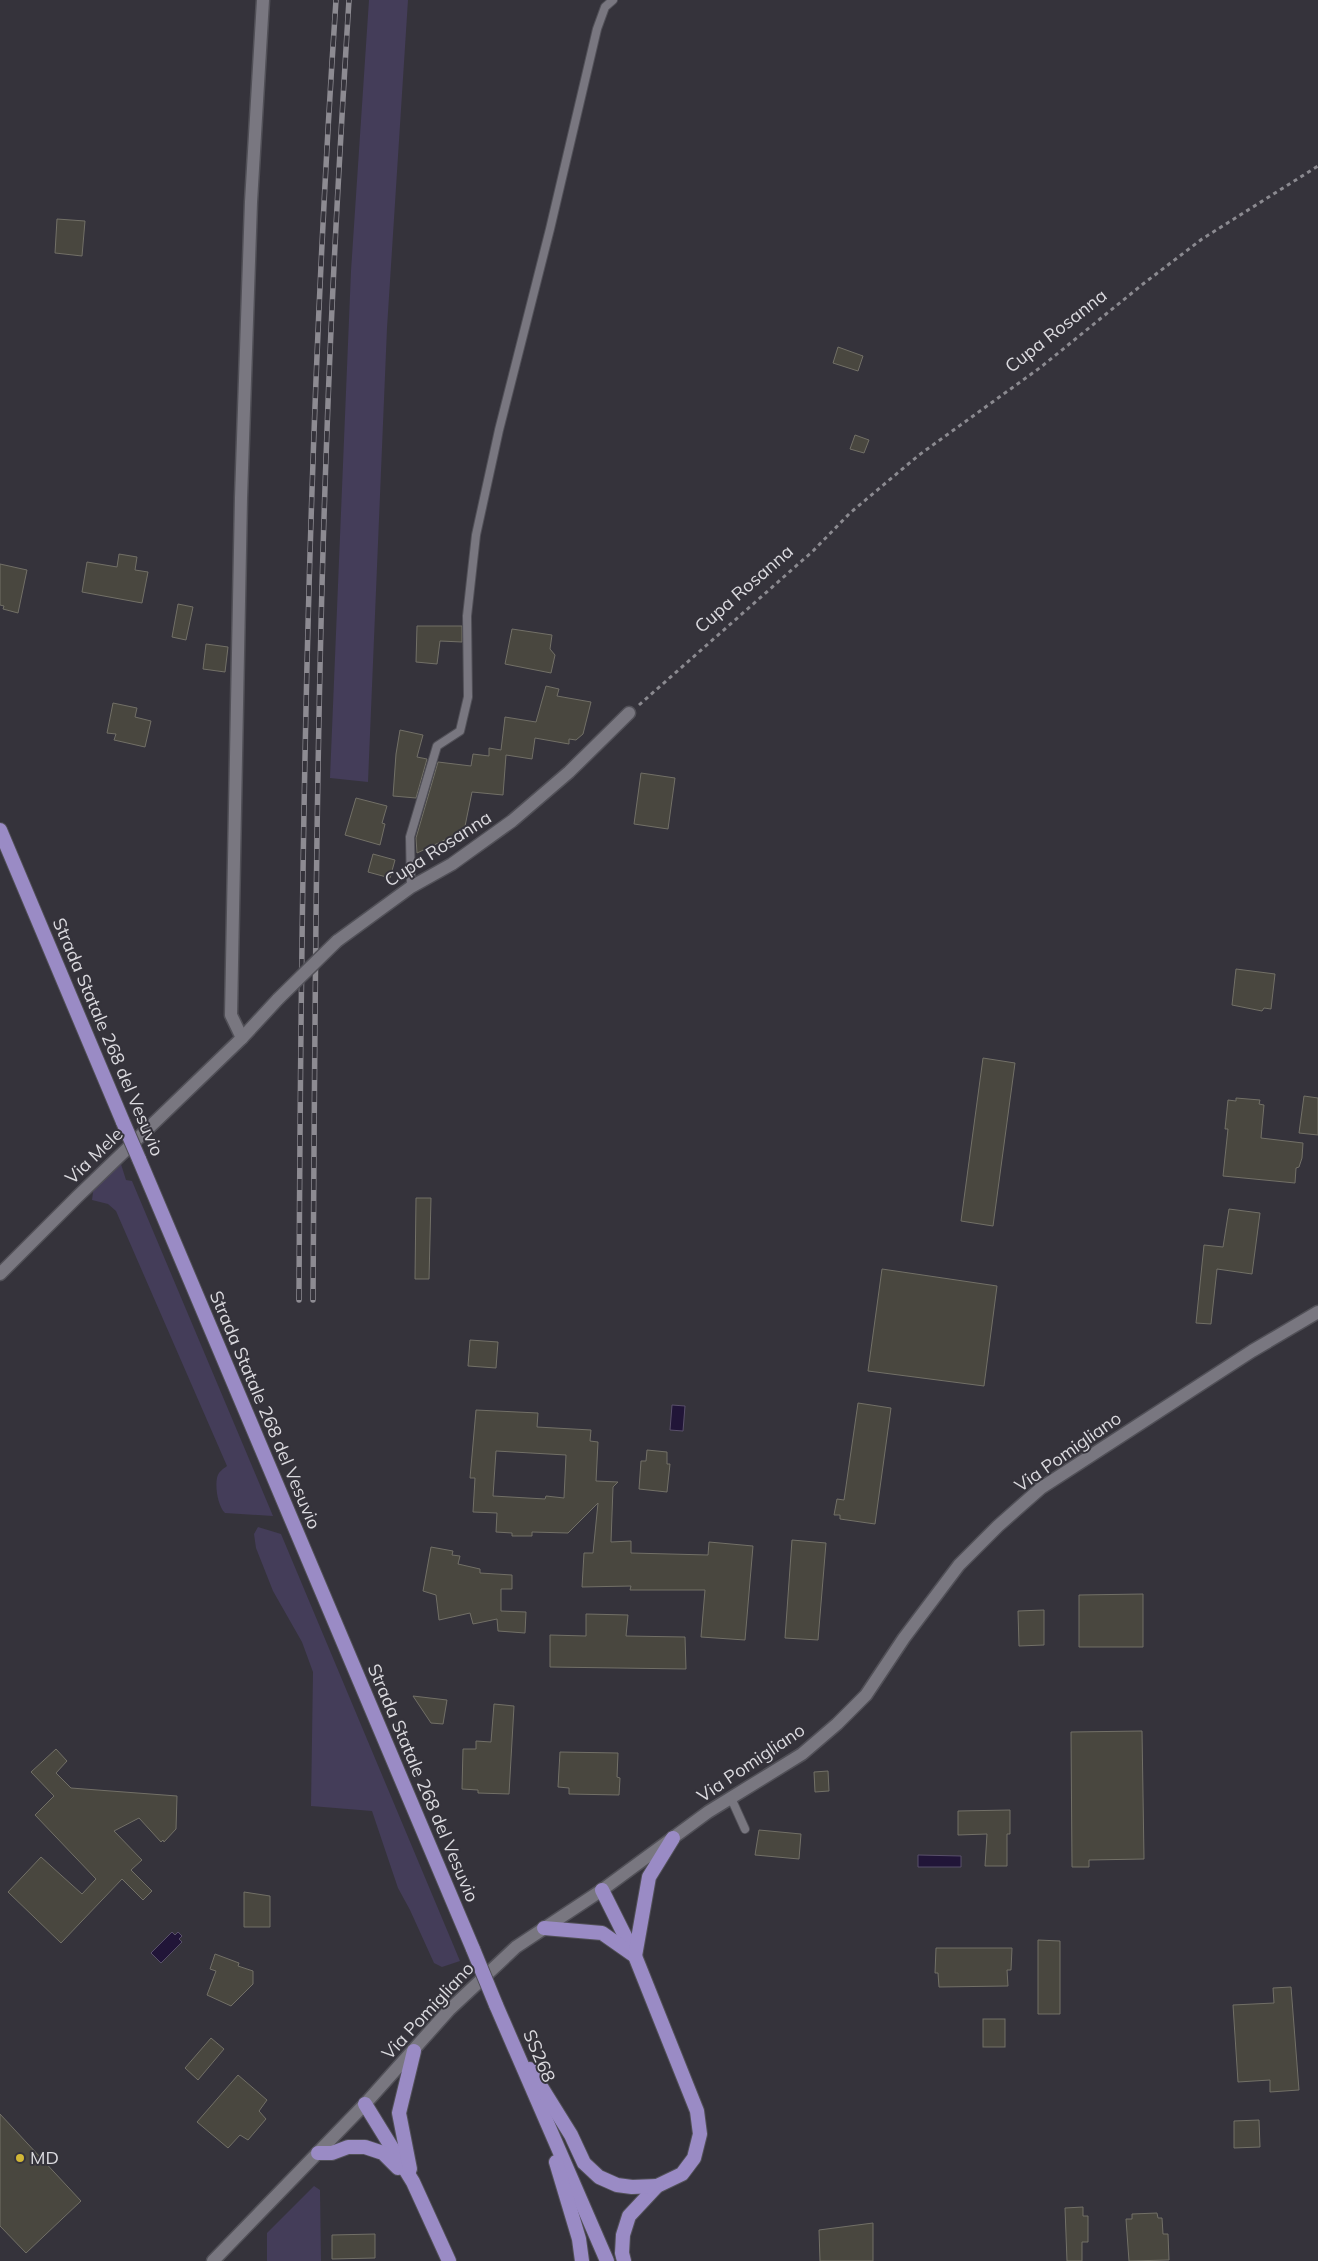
<svg xmlns="http://www.w3.org/2000/svg" width="1318" height="2261" font-family="Mulish,sans-serif">
  <style>
    .green { fill: #443d59 }
    .water { fill: #211538; stroke: #59506a }
    .building { fill: #49473f; stroke: #727067; fill-rule: evenodd }
    .lines { fill: none; stroke-linecap: round; stroke-linejoin: round }
    .service-casing { stroke: #515057; stroke-width: 10 }
    .minor-casing { stroke: #515057; stroke-width: 15 }
    .tertiary-casing { stroke: #515057; stroke-width: 15 }
    .trunk-casing { stroke: #515057; stroke-width: 16 }
    .path { stroke: #8b8a90; stroke-width: 3; stroke-dasharray: 4 4; stroke-linecap: butt }
    .service { stroke: #797780; stroke-width: 8 }
    .minor { stroke: #797780; stroke-width: 12 }
    .tertiary { stroke: #797780; stroke-width: 12 }
    .trunk { stroke: #9a8bc5; stroke-width: 14 }
    .rail-casing { stroke: #8d8b92; stroke-width: 5.5 }
    .rail { stroke: #35333b; stroke-width: 4; stroke-dasharray: 11; stroke-linecap: butt }
    .minor-bridge-casing { stroke: #515057; stroke-width: 15; stroke-linecap: butt }
    .trunk-bridge-casing { stroke: #515057; stroke-width: 16; stroke-linecap: butt }
    .minor-bridge { stroke: #797780; stroke-width: 12 }
    .trunk-bridge { stroke: #9a8bc5; stroke-width: 14 }
    .poi-dot { fill: #d1b736; stroke: #35333b; stroke-width: 2 }
    .labels { text-anchor: middle; stroke-width: 4; stroke-linejoin: round; paint-order: stroke }
    .street-label { font-size: 18px; fill: #dbdadf; stroke: #35333b }
    .poi-label { font-size: 18px; fill: #dbdadf; stroke: #35333b; text-anchor: start }
  </style>
  <rect width="100%" height="100%" fill="#35333b"/>
  <g class="green">
    <path d="M369 0H408L387 328 368 782 330 778 351 271Z"/>
    <path d="M120 1161 126 1180 132 1181 273 1516 225 1513C218 1506 215 1488 217 1478 218 1472 223 1469 227 1466L116 1211 108 1204 92 1200 94 1185Z"/>
    <path d="M258 1527 281 1534 460 1961 442 1967 434 1963 410 1910 398 1888 372 1811 311 1806 313 1672 302 1642 273 1591 256 1548 254 1534Z"/>
    <path d="M314 2186 320 2190 321 2261H267V2233Z"/>
  </g>
  <g class="water">
    <path d="M672 1405 685 1406 683 1431 670 1430Z"/>
    <path d="M918 1855 961 1856V1867H918Z"/>
    <path d="M172 1932 175 1935 178 1932 182 1936 179 1939 182 1942 161 1963 151 1953Z"/>
  </g>
  <g class="building">
    <path d="M57 219 85 221 82 256 55 253Z"/>
    <path d="M838 347 863 356 858 371 833 363Z"/>
    <path d="M855 435 869 440 864 453 850 449Z"/>
    <path d="M119 554 137 557 135 570 148 572 142 603 82 592 87 562 117 567Z"/>
    <path d="M0 564 27 570 18 613 3 609 4 606 0 605Z"/>
    <path d="M178 604 193 607 186 640 172 637Z"/>
    <path d="M417 626H462V642L440 641 437 664 416 662Z"/>
    <path d="M512 629 552 635 550 649 555 655 551 673 505 664Z"/>
    <path d="M206 644 228 647 225 672 203 669Z"/>
    <path d="M546 686 559 689 557 696 591 702 583 734 576 740 569 739V744L535 738 532 759 506 755 503 795 472 792 464 831 417 853 416 838 438 762 471 766 473 754 489 756V748L501 750 505 717 536 722Z"/>
    <path d="M113 703 137 708 135 717 151 721 145 747 114 740 116 734 107 733Z"/>
    <path d="M400 730 423 735 417 757 427 759 416 798 393 796 396 754Z"/>
    <path d="M641 773 675 778 668 829 634 824Z"/>
    <path d="M356 798 387 806 382 823 385 824 380 845 345 835Z"/>
    <path d="M373 854 395 860 390 878 368 872Z"/>
    <path d="M1236 969 1275 974 1271 1009 1264 1008 1262 1011 1232 1005Z"/>
    <path d="M983 1058 1015 1063 993 1226 961 1221Z"/>
    <path d="M1304 1096 1318 1098V1135L1299 1133Z"/>
    <path d="M1236 1098 1260 1100 1259 1104 1264 1105 1261 1138 1303 1143 1302 1158 1299 1167 1296 1168 1295 1183 1223 1176 1228 1129H1225L1228 1100 1236 1101Z"/>
    <path d="M416 1198H431L429 1279H415Z"/>
    <path d="M1229 1209 1260 1213 1252 1274 1217 1269 1211 1324 1196 1323 1204 1245 1223 1247Z"/>
    <path d="M882 1269 997 1286 984 1386 868 1371Z"/>
    <path d="M470 1340 498 1342 496 1368 468 1366Z"/>
    <path d="M858 1403 891 1408 875 1524 840 1519V1515H834L837 1499 844 1500Z"/>
    <path d="M476 1410 538 1413 537 1427 591 1430 590 1441 598 1442 596 1481 618 1482 613 1487 611 1542 631 1541V1553L708 1555 709 1542 753 1546 745 1640 701 1637 705 1590H630L631 1586 582 1587 584 1553H593L598 1503 568 1533 532 1532V1536H512V1533L496 1532 497 1513 473 1512 475 1478H470ZM496 1451 566 1455 564 1498 546 1496 545 1499 493 1496Z"/>
    <path d="M647 1450 667 1452V1464H670L667 1492 639 1489 641 1461H646Z"/>
    <path d="M792 1540 826 1543 818 1640 785 1638Z"/>
    <path d="M431 1547 453 1551 452 1555 460 1556 458 1564 480 1569V1573L512 1575V1589H501V1611L526 1612 525 1633 498 1631 497 1619 473 1624 470 1613 439 1620 436 1595 423 1591Z"/>
    <path d="M1143 1594V1647H1079V1595Z"/>
    <path d="M1044 1610V1645L1019 1646 1018 1611Z"/>
    <path d="M586 1614 628 1615 626 1636 685 1637 686 1669 550 1667V1635L586 1636Z"/>
    <path d="M413 1696 447 1700 443 1724 431 1723Z"/>
    <path d="M494 1704 514 1706 509 1794 478 1793V1790L462 1789 463 1749H476V1741L491 1742Z"/>
    <path d="M1142 1731 1144 1859 1089 1860V1867H1072L1071 1732Z"/>
    <path d="M56 1749 67 1761 56 1773 71 1788 177 1796 176 1829 164 1842 163 1840 161 1842 139 1818 114 1831 142 1860 131 1870 152 1891 143 1900 122 1879 61 1943 8 1892 41 1857 82 1894 96 1879 35 1815 54 1796 31 1772Z"/>
    <path d="M560 1752 618 1753 617 1777 620 1778 619 1795 569 1794V1788L558 1787Z"/>
    <path d="M828 1771 829 1791 815 1792 814 1772Z"/>
    <path d="M1010 1810V1834H1007V1866H985L987 1834 958 1835V1811Z"/>
    <path d="M759 1830 801 1834 799 1859 755 1855Z"/>
    <path d="M244 1892 270 1896V1927H244Z"/>
    <path d="M1038 1940 1060 1941V2014H1038Z"/>
    <path d="M936 1948H1012L1011 1970H1007L1008 1986 939 1987 938 1973H935Z"/>
    <path d="M215 1954 239 1963 238 1966 253 1971V1984L231 2006 207 1995 216 1971 210 1969Z"/>
    <path d="M1291 1987 1299 2090 1270 2092V2080L1238 2082 1233 2005 1274 2003 1273 1988Z"/>
    <rect x="983" y="2019" width="22" height="28"/>
    <path d="M211 2038 224 2049 198 2080 185 2068Z"/>
    <path d="M238 2075 267 2100 259 2111 266 2119 248 2140 240 2135 228 2148 197 2122Z"/>
    <path d="M0 2114 81 2201 26 2253 0 2226Z"/>
    <path d="M1259 2120 1260 2147 1234 2148V2121Z"/>
    <path d="M1083 2207V2216H1088V2242H1082V2261H1067L1065 2208Z"/>
    <path d="M1157 2213 1158 2218H1162L1163 2234H1168L1169 2260 1129 2261 1126 2219H1132V2214Z"/>
    <path d="M873 2223V2261H820L819 2230Z"/>
    <path d="M375 2234V2258L332 2259V2235Z"/>
  </g>
  <g class="lines">
    <defs>
      <g id="service">
        <path d="M411 887 410 837 437 746 460 731 468 697 467 616 476 535 499 430 550 229 597 29 605 7 613 0"/>
        <path d="M731 1798 745 1829"/>
      </g>
      <g id="minor">
        <path d="M337 941 411 887 452 864 512 821 569 772 629 713"/>
        <path d="M242 1038 231 1015 241 498 251 202 263 0"/>
        <path d="M0 1274 77 1197 242 1038 278 999"/>
      </g>
      <path id="tertiary" d="M213 2261 365 2104 449 2010 516 1947 602 1890 708 1812 802 1754 837 1724 866 1695 904 1638 959 1565 998 1526 1041 1488 1252 1351 1318 1312"/>
      <g id="trunk">
        <path d="M0 830 123 1122"/>
        <path d="M139 1159 473 1949"/>
        <path d="M602 1890 635 1956 697 2111 700 2134 694 2158 682 2174 657 2186 629 2216 623 2235 622 2253 624 2261"/>
        <path d="M544 1928 602 1933 632 1954"/>
        <path d="M635 1956 649 1877 673 1838"/>
        <path d="M496 2005 607 2261"/>
        <path d="M530 2069 571 2135 584 2163 599 2177 617 2185 632 2187 657 2186"/>
        <path d="M365 2104 413 2182 449 2261"/>
        <path d="M318 2153H332L348 2147H365L383 2153 398 2168"/>
        <path d="M556 2162 579 2239 582 2261"/>
        <path d="M410 2169 399 2113 414 2051"/>
      </g>
    </defs>
    <use href="#service" class="service-casing"/>
    <use href="#minor" class="minor-casing"/>
    <use href="#tertiary" class="tertiary-casing"/>
    <use href="#trunk" class="trunk-casing"/>
    <path class="path" d="M639 705 813 551 850 513 919 455 1041 367 1143 284 1202 239 1318 166"/>
    <use href="#service" class="service"/>
    <use href="#minor" class="minor"/>
    <use href="#tertiary" class="tertiary"/>
    <use href="#trunk" class="trunk"/>
    <defs>
      <g id="rail">
        <path d="M299 1300C301 867 307 433 336 0"/>
        <path d="M313 1300C315 1010 316 721 327 431 332 287 340 144 349 0"/>
      </g>
    </defs>
    <use href="#rail" class="rail-casing"/>
    <use href="#rail" class="rail"/>
    <defs>
      <path id="minor-bridge" d="M278 999 337 941"/>
      <g id="trunk-bridge">
        <path d="M123 1122 139 1159"/>
        <path d="M473 1949 496 2005"/>
      </g>
    </defs>
    <use href="#minor-bridge" class="minor-bridge-casing"/>
    <use href="#trunk-bridge" class="trunk-bridge-casing"/>
    <use href="#minor-bridge" class="minor-bridge"/>
    <use href="#trunk-bridge" class="trunk-bridge"/>
  </g>
  <circle class="poi-dot" cx="20" cy="2158" r="5"/>
  <g class="labels">
    <g class="street-label">
      <text transform="translate(1056 331) rotate(-38)" y="6">Cupa Rosanna</text>
      <text transform="translate(744 589) rotate(-41)" y="6">Cupa Rosanna</text>
      <text transform="translate(438 849) rotate(-33)" y="6">Cupa Rosanna</text>
      <text transform="translate(108 1037) rotate(67)" y="6">Strada Statale 268 del Vesuvio</text>
      <text transform="translate(94 1156) rotate(-44)" y="6">Via Mele</text>
      <text transform="translate(265 1410) rotate(67)" y="6">Strada Statale 268 del Vesuvio</text>
      <text transform="translate(1068 1452) rotate(-35)" y="6">Via Pomigliano</text>
      <text transform="translate(751 1763) rotate(-34)" y="6">Via Pomigliano</text>
      <text transform="translate(423 1783) rotate(67)" y="6">Strada Statale 268 del Vesuvio</text>
      <text transform="translate(428 2011) rotate(-47)" y="6">Via Pomigliano</text>
      <text transform="translate(539 2056) rotate(67)" y="6">SS268</text>
    </g>
    <g class="poi-label">
      <text x="30" y="2164">MD</text>
    </g>
  </g>
</svg>
